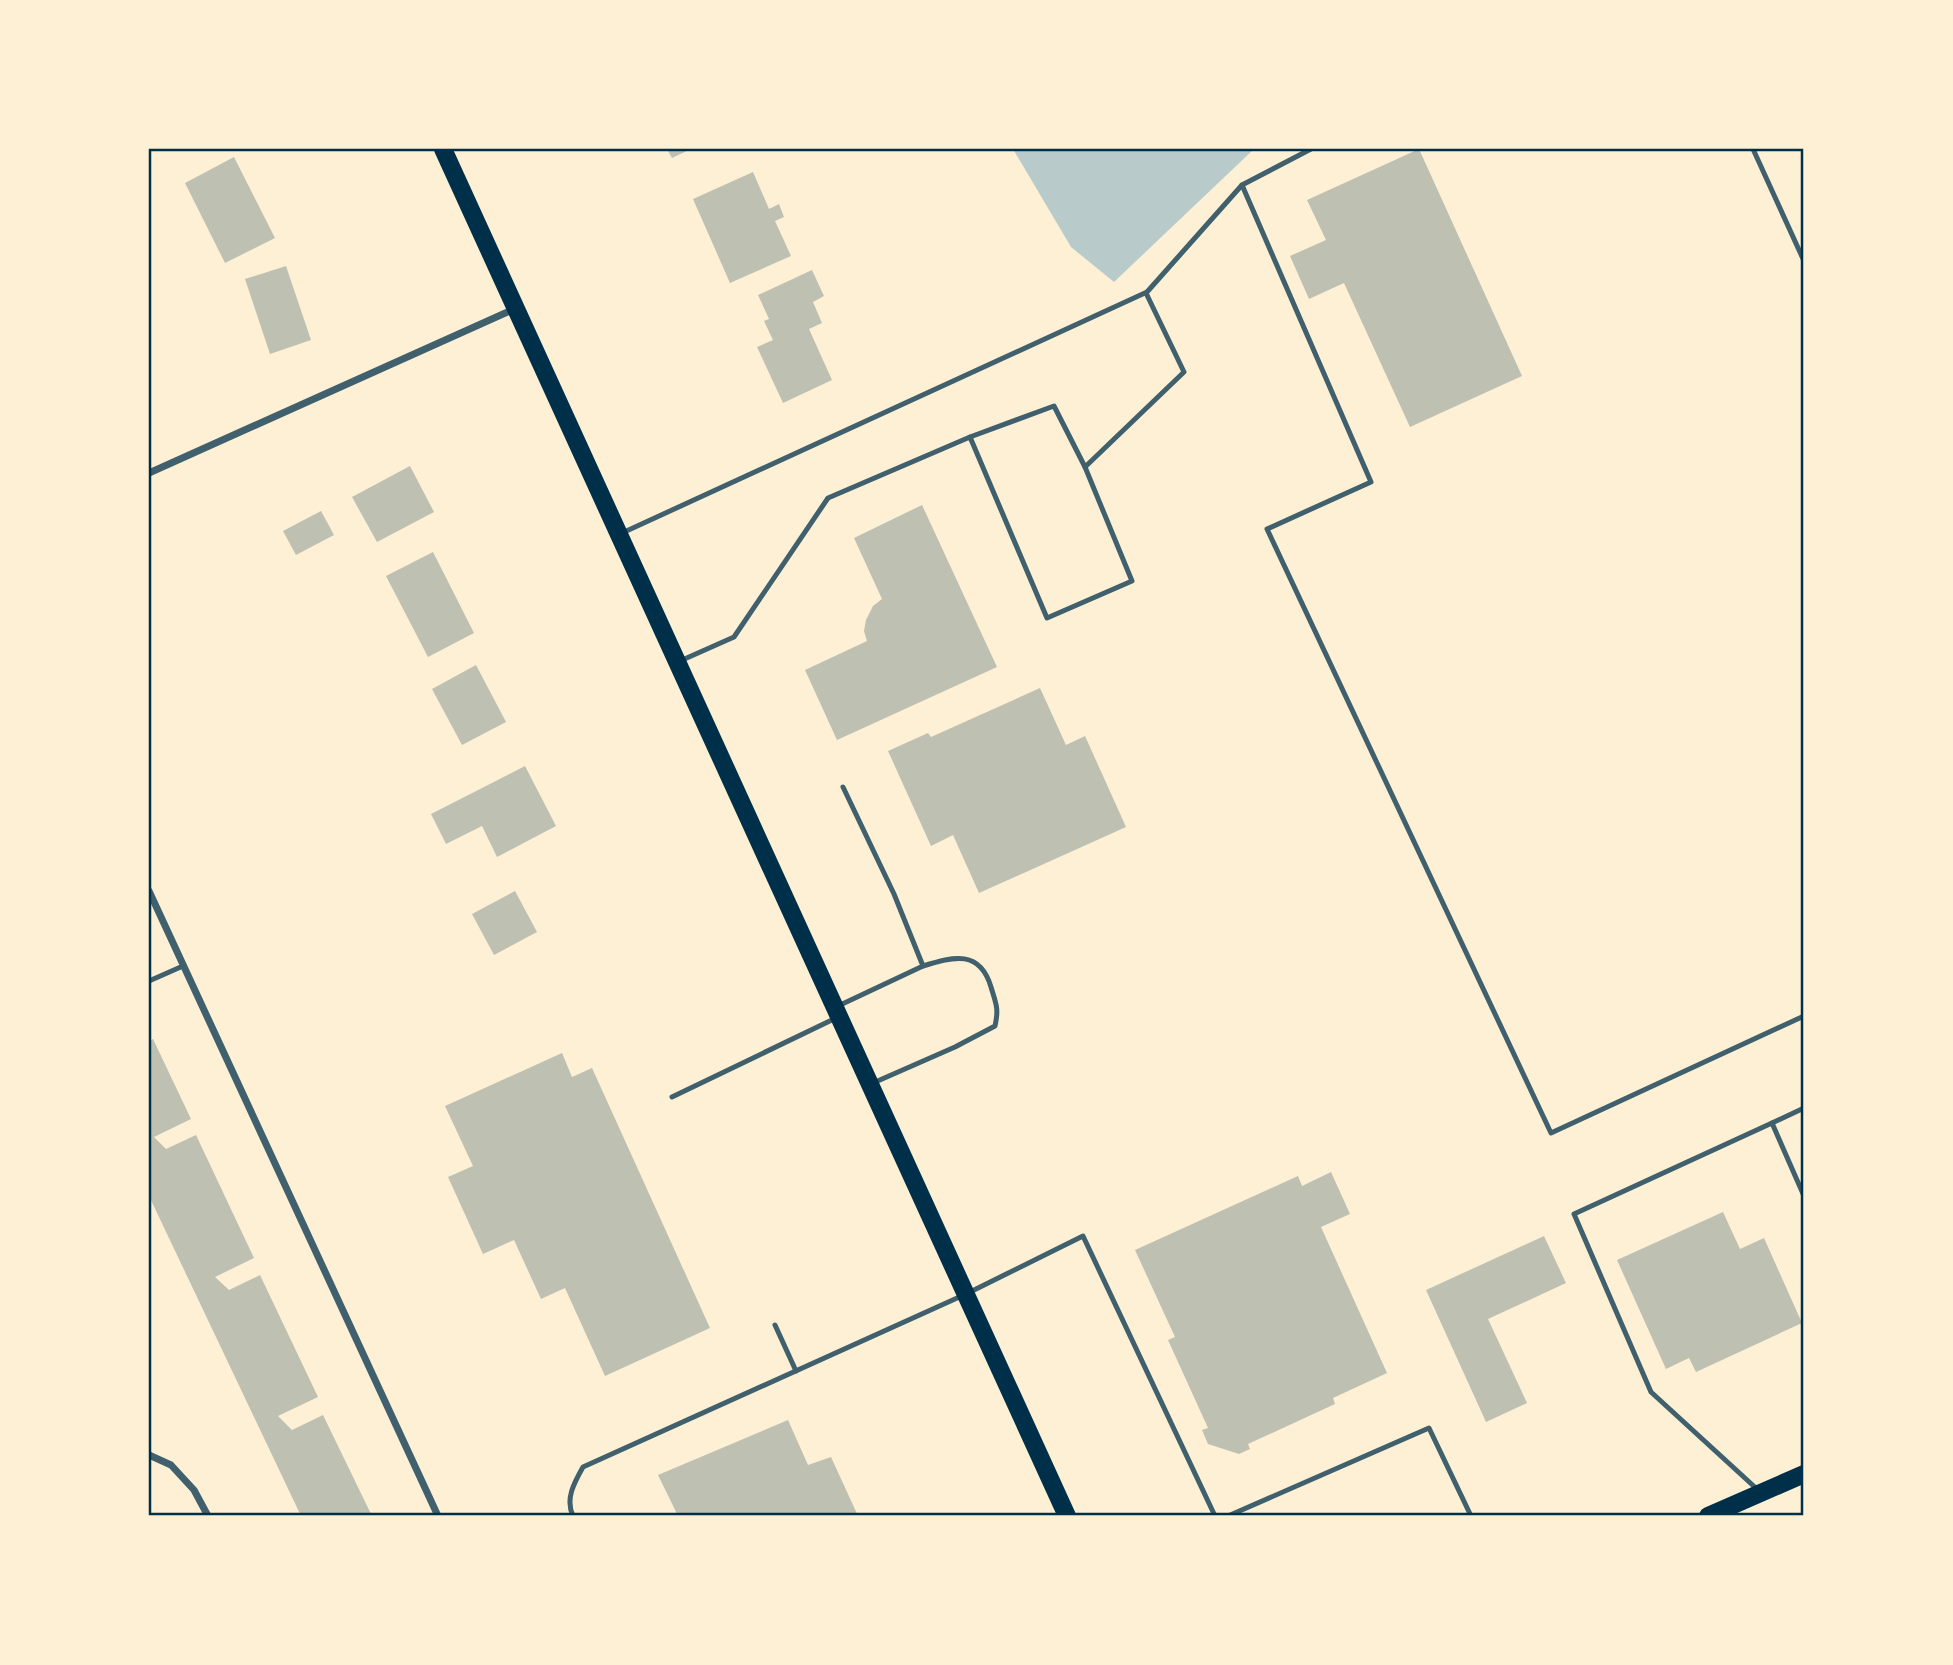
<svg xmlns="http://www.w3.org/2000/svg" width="1953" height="1665" font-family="'Public Sans',sans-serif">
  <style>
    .green { fill: #b9caca }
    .building { fill: #bec0b2 }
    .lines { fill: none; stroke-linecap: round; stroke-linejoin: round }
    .service { stroke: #3f606c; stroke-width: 5 }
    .minor { stroke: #3f606c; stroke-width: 7 }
    .primary { stroke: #003049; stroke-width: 18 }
    .neatline { fill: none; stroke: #003049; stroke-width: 2.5 }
  </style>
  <rect width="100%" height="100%" fill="#fdf0d5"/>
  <path class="green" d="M1013 149H1254L1114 282 1071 247Z"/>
  <g class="building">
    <path d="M667 149H691L672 158Z"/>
    <path d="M1419 149 1522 376 1410 427 1344 283 1309 299 1290 256 1326 240 1307 200Z"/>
    <path d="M234 157 275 238 225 263 185 183Z"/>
    <path d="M753 172 769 209 779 204 784 217 775 221 791 256 730 283 693 199Z"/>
    <path d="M286 266 311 340 270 354 245 279Z"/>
    <path d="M812 270 824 296 813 302 822 323 809 329 832 380 783 403 757 347 773 340 764 321 769 319 758 295Z"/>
    <path d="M410 466 434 512 377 542 352 497Z"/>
    <path d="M922 505 997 667 837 740 805 670 867 641 864 631 866 620 873 606 882 599 854 538Z"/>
    <path d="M321 511 334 535 296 555 283 531Z"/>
    <path d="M433 552 474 633 428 657 386 576Z"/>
    <path d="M476 665 506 722 462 745 432 689Z"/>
    <path d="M1040 688 1066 745 1085 736 1126 827 979 893 953 835 931 846 888 751 928 733 931 737Z"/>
    <path d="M525 766 556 826 497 857 482 826 446 844 431 814Z"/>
    <path d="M515 891 537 932 494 955 472 914Z"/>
    <path d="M153 1039 191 1119 154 1137 166 1149 196 1135 254 1258 215 1277 229 1290 260 1275 318 1397 278 1416 292 1430 323 1415 372 1516H301L149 1196V1041Z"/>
    <path d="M562 1053 572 1077 592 1068 710 1328 605 1376 565 1288 541 1299 514 1240 483 1254 448 1177 473 1166 445 1106Z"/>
    <path d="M1331 1172 1350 1214 1321 1227 1387 1373 1333 1398 1335 1404 1248 1444 1250 1449 1239 1454 1208 1444 1202 1430 1208 1428 1168 1340 1175 1337 1135 1250 1298 1176 1302 1186Z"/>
    <path d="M1723 1212 1740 1249 1764 1238 1802 1323 1696 1372 1689 1358 1666 1369 1617 1260Z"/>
    <path d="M1544 1236 1566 1283 1488 1319 1527 1403 1486 1422 1426 1290Z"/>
    <path d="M788 1420 808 1465 831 1457 858 1516H678L658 1475Z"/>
  </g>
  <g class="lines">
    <g class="service">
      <path d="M1753 149 1804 261"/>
      <path d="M1242 185 1371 482 1267 529 1551 1133 1804 1016"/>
      <path d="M970 437 1054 406 1085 467"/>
      <path d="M622 533 1147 292 1242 185 1311 149"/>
      <path d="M680 661 734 637 828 498 970 437 1047 618 1132 581 1085 467 1184 372 1146 293"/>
      <path d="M149 981 183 966"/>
      <path d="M838 1006 923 966 894 894 843 787"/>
      <path d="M873 1083 955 1047 995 1026C999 1008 996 1004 991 987 980 950 954 956 923 966"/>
      <path d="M672 1097 836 1018"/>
      <path d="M1772 1123 1804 1108"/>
      <path d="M775 1325 796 1371"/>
      <path d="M1758 1490 1651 1392 1574 1214 1772 1123 1804 1196"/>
      <path d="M573 1516C565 1499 574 1483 583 1467L966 1294 1083 1236 1215 1516"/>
      <path d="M1228 1516 1429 1428 1471 1516"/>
    </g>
    <g class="minor">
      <path d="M149 473 514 309"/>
      <path d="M149 891 438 1516"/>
      <path d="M149 1455 171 1465 194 1490 208 1516"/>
    </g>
    <g class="primary">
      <path d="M443 149 1067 1516"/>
      <path d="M1708 1516 1804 1474"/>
    </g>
  </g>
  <rect width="1953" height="1665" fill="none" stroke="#fdf0d5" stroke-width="301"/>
  <rect x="150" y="150" width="1652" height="1364" class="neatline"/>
</svg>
